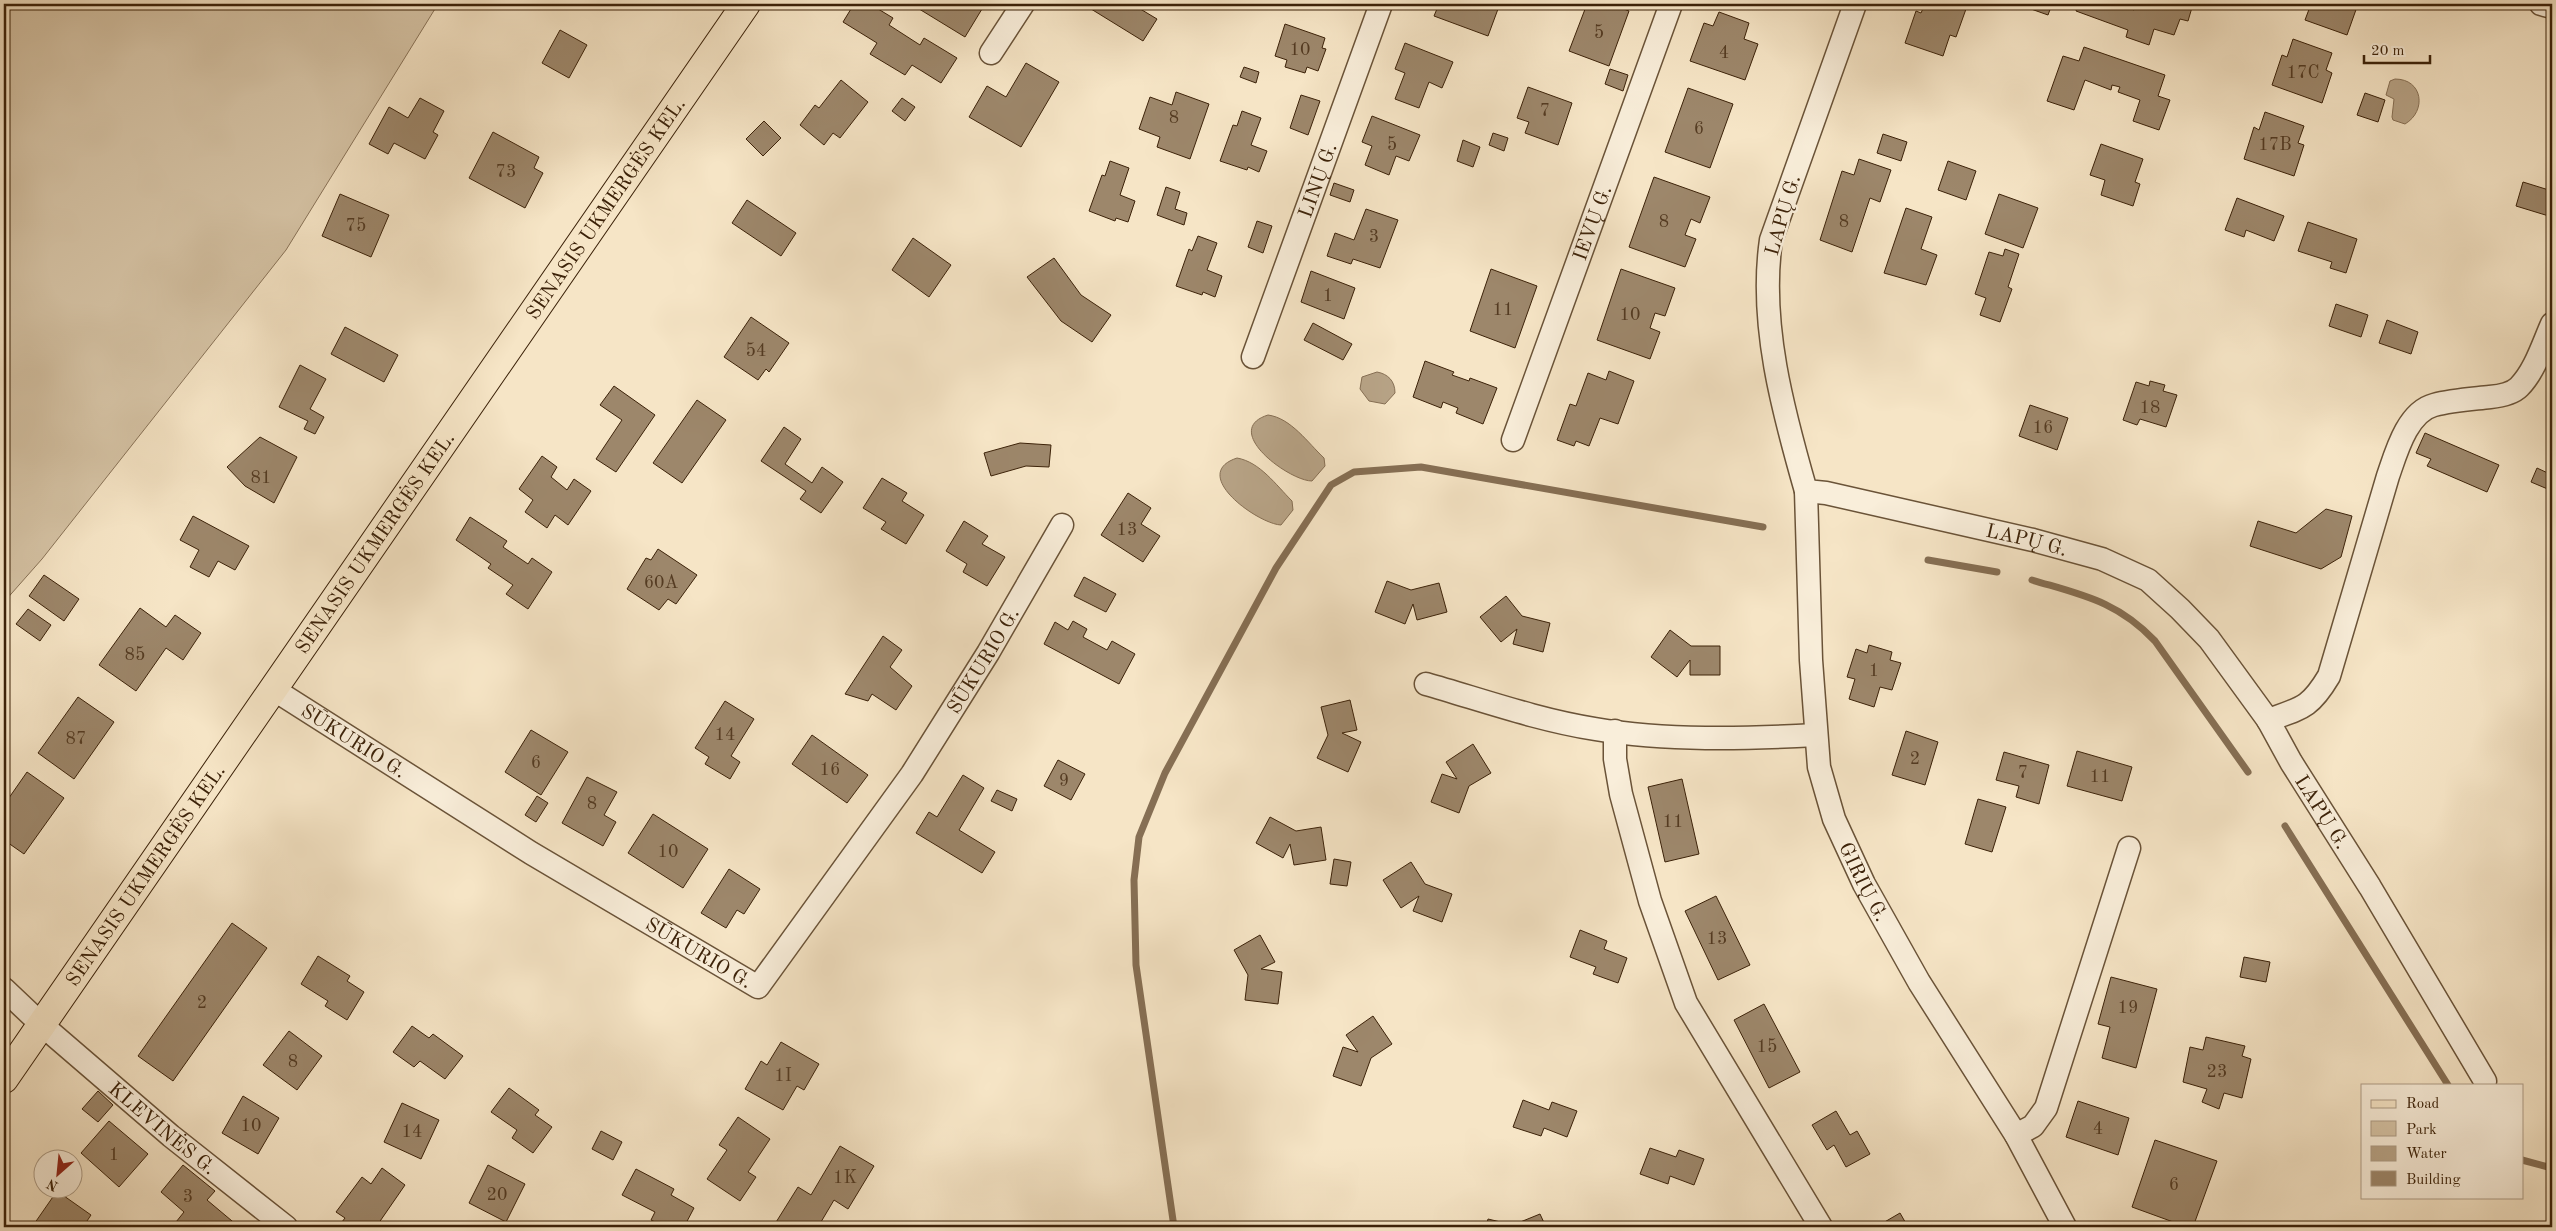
<svg xmlns="http://www.w3.org/2000/svg" width="2556" height="1231" font-family="'Old Standard TT',serif">
  <style>
    .green { fill: #d6c4a6; stroke: #897358 }
    .water { fill: #b7a386; stroke: #866f54 }
    .lines { fill: none; stroke-linecap: round; stroke-linejoin: round }
    .stream { stroke: #866f54; stroke-width: 7 }
    .building { fill: #9d876b; stroke: #3c2209 }
    .minor-casing { stroke: #6a5338; stroke-width: 25 }
    .major-casing { stroke: #3c2209; stroke-width: 30 }
    .minor { stroke: #f9eeda; stroke-width: 22 }
    .major { stroke: #f6e5c6; stroke-width: 28 }
    .labels { text-anchor: middle; stroke-width: 5; stroke-linejoin: round; paint-order: stroke }
    .number-label { font-size: 18px; fill: #543b22 }
    .street-label { font-size: 20px; fill: #3c2209; stroke: #f9eeda }
  </style>
  <rect width="100%" height="100%" fill="#f6e5c6"/>
  <filter id="stains"><feTurbulence type="fractalNoise" baseFrequency=".004" numOctaves="4"/><feColorMatrix values="0 0 0 0 .2 0 0 0 0 .09 0 0 0 0 .02 0 0 0 .5 -.17"/></filter>
  <radialGradient id="worn" r=".72"><stop offset=".6" stop-color="#630" stop-opacity="0"/><stop offset="1" stop-color="#630" stop-opacity=".3"/></radialGradient>
  <path class="green" d="M4 4H438L286 250 42 559 4 602Z"/>
  <g class="water">
    <path d="M2395 79C2423 79 2427 111 2405 124L2393 120 2392 117 2394 99 2386 95 2390 81Z"/>
    <path d="M1377 372C1388 374 1395 381 1395 393L1385 404 1369 401 1360 389 1362 377Z"/>
    <path d="M1268 415C1291 418 1308 443 1324 458L1325 466 1312 481C1289 481 1220 430 1268 415Z"/>
    <path d="M1237 458C1260 462 1276 485 1292 501L1293 510 1281 525C1258 524 1188 474 1237 458Z"/>
  </g>
  <g class="lines">
    <g class="stream">
      <path d="M1928 560 1997 572"/>
      <path d="M2032 580C2082 595 2117 601 2155 641L2248 772"/>
      <path d="M2285 826 2448 1085"/>
      <path d="M2522 1160 2552 1168"/>
      <path d="M1174 1227 1136 965 1134 880 1139 837 1165 773 1276 568 1331 485 1354 472 1421 467 1763 527"/>
    </g>
  </g>
  <g class="building">
    <path d="M854 4H870L893 18 889 25 920 45 924 38 957 58 941 83 912 65 905 75 870 54 877 43 843 22Z"/>
    <path d="M911 4H985L965 37Z"/>
    <path d="M1083 4H1132L1157 19 1143 41Z"/>
    <path d="M1439 4H1495L1494 8 1498 9 1488 36 1434 16Z"/>
    <path d="M1587 4H1611L1629 11 1609 66 1569 51Z"/>
    <path d="M1925 4H1951L1966 9 1956 37 1950 35 1943 56 1905 43 1916 11 1921 13Z"/>
    <path d="M2033 4H2052L2048 15 2031 9Z"/>
    <path d="M2078 4H2117L2134 10 2136 4 2142 6 2143 4H2193L2188 21 2180 19 2174 35 2154 29 2149 45 2126 37 2128 30 2076 11Z"/>
    <path d="M2311 4H2358L2347 35 2305 20Z"/>
    <path d="M1719 12 1749 23 1744 39 1758 44 1745 80 1690 61 1704 23 1713 26Z"/>
    <path d="M1285 24 1325 38 1322 48 1326 49 1318 71 1307 67 1305 73 1285 67 1287 60 1275 56Z"/>
    <path d="M560 30 587 45 569 78 542 63Z"/>
    <path d="M2293 39 2332 53 2326 70 2332 73 2322 103 2272 85 2282 55 2287 57Z"/>
    <path d="M1405 43 1453 62 1442 88 1429 82 1419 108 1395 99 1405 73 1395 69Z"/>
    <path d="M2084 47 2165 75 2158 96 2170 100 2159 130 2133 121 2140 100 2118 92 2120 87 2112 85 2111 90 2085 80 2074 110 2047 101 2063 56 2079 61Z"/>
    <path d="M1026 63 1059 82 1021 147 969 117 987 86 1006 97Z"/>
    <path d="M1244 67 1259 72 1256 83 1240 77Z"/>
    <path d="M1610 69 1628 75 1623 91 1605 84Z"/>
    <path d="M841 80 868 102 840 138 833 133 824 145 800 125 815 105 819 108Z"/>
    <path d="M1528 87 1572 103 1558 145 1525 133 1529 122 1517 118Z"/>
    <path d="M1688 88 1733 104 1710 168 1665 152Z"/>
    <path d="M1176 92 1209 104 1190 159 1157 147 1160 137 1139 129 1150 97 1172 105Z"/>
    <path d="M2365 93 2385 100 2378 122 2357 115Z"/>
    <path d="M1301 95 1320 101 1308 135 1290 128Z"/>
    <path d="M420 98 444 111 433 132 438 135 425 159 394 143 388 154 369 144 389 107 408 118Z"/>
    <path d="M902 98 915 107 905 121 892 111Z"/>
    <path d="M1242 111 1261 118 1251 145 1267 151 1259 172 1248 167 1247 170 1220 161 1233 125 1237 126Z"/>
    <path d="M2265 112 2304 126 2298 143 2304 145 2294 176 2244 159 2254 127 2259 130Z"/>
    <path d="M1372 116 1420 135 1409 161 1396 156 1389 175 1365 165 1372 146 1362 142Z"/>
    <path d="M764 121 781 138 763 156 746 139Z"/>
    <path d="M493 132 539 157 534 168 543 173 525 208 469 178Z"/>
    <path d="M1493 133 1508 138 1504 151 1489 145Z"/>
    <path d="M1883 134 1907 142 1901 161 1877 153Z"/>
    <path d="M1463 140 1480 147 1473 167 1457 161Z"/>
    <path d="M2101 144 2143 159 2135 182 2140 184 2133 206 2101 195 2105 180 2090 175Z"/>
    <path d="M1859 159 1891 170 1880 202 1870 198 1852 252 1820 240 1842 171 1854 175Z"/>
    <path d="M1110 161 1129 168 1120 195 1135 201 1128 222 1116 218 1115 221 1089 211 1102 175 1105 176Z"/>
    <path d="M1948 161 1976 171 1966 200 1938 190Z"/>
    <path d="M1654 177 1710 197 1700 223 1691 219 1685 235 1696 239 1685 267 1629 247Z"/>
    <path d="M2523 182 2552 191V217L2516 206Z"/>
    <path d="M1334 183 1354 190 1350 202 1330 195Z"/>
    <path d="M1166 187 1180 192 1175 209 1187 213 1184 225 1157 215Z"/>
    <path d="M340 194 389 215 371 257 322 236Z"/>
    <path d="M1999 194 2038 208 2023 248 1985 234Z"/>
    <path d="M2237 198 2284 216 2274 241 2246 230 2244 237 2225 230Z"/>
    <path d="M747 200 796 233 781 256 732 223Z"/>
    <path d="M1906 208 1932 217 1921 249 1937 255 1926 285 1884 273Z"/>
    <path d="M1366 209 1398 220 1380 268 1353 259 1351 264 1327 256 1335 233 1354 240Z"/>
    <path d="M1257 221 1272 226 1263 253 1248 247Z"/>
    <path d="M2308 222 2357 239 2346 273 2330 268 2332 262 2298 251Z"/>
    <path d="M1198 236 1217 243 1207 270 1222 276 1215 297 1203 292 1202 295 1176 286 1189 249 1192 251Z"/>
    <path d="M913 238 951 265 929 297 892 270Z"/>
    <path d="M2005 249 2019 254 2008 287 2012 289 2000 322 1980 315 1986 298 1975 294 1989 252 2003 256Z"/>
    <path d="M1054 258 1081 295 1111 315 1092 342 1061 321 1027 277Z"/>
    <path d="M1491 269 1537 286 1515 348 1470 331Z"/>
    <path d="M1621 269 1675 288 1665 316 1655 313 1650 328 1660 332 1650 359 1597 340Z"/>
    <path d="M1311 271 1355 288 1344 319 1301 302Z"/>
    <path d="M2336 304 2368 315 2361 337 2329 326Z"/>
    <path d="M751 317 789 343 769 372 766 369 758 380 724 357Z"/>
    <path d="M2387 320 2418 332 2411 354 2379 343Z"/>
    <path d="M1313 323 1352 344 1343 360 1304 340Z"/>
    <path d="M345 327 398 355 384 382 331 354Z"/>
    <path d="M1425 361 1454 372 1452 375 1469 381 1470 378 1497 388 1483 424 1456 413 1458 408 1443 402 1441 408 1413 397Z"/>
    <path d="M300 365 326 379 310 409 324 417 315 434 304 429 308 421 279 407Z"/>
    <path d="M1609 371 1634 381 1618 424 1600 418 1589 446 1576 441 1574 446 1557 440 1570 404 1576 406 1588 373 1606 380Z"/>
    <path d="M2150 381 2165 385 2163 391 2177 395 2166 427 2140 419 2137 425 2123 420 2136 382 2149 386Z"/>
    <path d="M614 386 655 415 616 472 596 459 622 420 600 405Z"/>
    <path d="M697 400 726 420 682 483 653 463Z"/>
    <path d="M2030 405 2068 418 2057 450 2019 436Z"/>
    <path d="M784 427 801 439 785 464 812 483 822 467 843 482 821 513 800 499 806 491 761 461Z"/>
    <path d="M2425 433 2499 465 2487 492 2427 466 2431 459 2416 453Z"/>
    <path d="M260 437 297 457 274 503 245 486 227 467Z"/>
    <path d="M1020 443 1051 445 1049 467 1026 466 991 476 984 453Z"/>
    <path d="M542 456 557 467 551 477 567 490 574 479 591 491 568 525 555 515 547 528 525 512 533 500 519 489Z"/>
    <path d="M2537 468 2552 475 2550 490 2531 482Z"/>
    <path d="M882 478 907 493 902 501 924 515 906 544 881 529 886 522 863 508Z"/>
    <path d="M1128 493 1151 508 1141 524 1160 536 1143 562 1101 535Z"/>
    <path d="M2326 509 2352 516 2341 557 2321 569 2250 546 2258 521 2296 533Z"/>
    <path d="M193 516 249 546 235 570 218 561 209 577 190 567 199 550 180 540Z"/>
    <path d="M470 517 507 541 503 547 528 564 532 558 552 572 528 609 506 594 513 585 488 568 491 564 456 540Z"/>
    <path d="M964 521 988 536 982 544 1005 557 987 586 963 572 967 564 946 551Z"/>
    <path d="M658 549 697 575 676 604 668 599 659 610 627 589 646 558 651 560Z"/>
    <path d="M44 575 79 599 64 621 29 596Z"/>
    <path d="M1084 577 1116 594 1106 612 1074 596Z"/>
    <path d="M1387 581 1411 590 1439 583 1447 612 1417 620 1413 604 1405 624 1375 612Z"/>
    <path d="M1506 596 1522 616 1550 623 1543 652 1513 644 1517 629 1501 642 1480 617Z"/>
    <path d="M140 608 166 627 175 615 201 633 183 660 166 648 136 691 99 665Z"/>
    <path d="M28 609 51 625 40 641 16 624Z"/>
    <path d="M1073 621 1087 629 1083 637 1107 650 1112 641 1135 654 1119 684 1044 644 1055 622 1068 630Z"/>
    <path d="M1670 630 1691 646H1720V675H1690V660L1677 677 1651 657Z"/>
    <path d="M883 636 902 650 890 667 912 686 896 710 872 694 868 701 845 694Z"/>
    <path d="M1869 645 1892 652 1890 660 1901 663 1892 690 1880 687 1874 707 1849 699 1855 679 1847 677 1856 649 1867 653Z"/>
    <path d="M78 697 114 722 74 779 38 753Z"/>
    <path d="M1350 700 1357 730 1342 733 1361 742 1348 772 1317 758 1328 735 1321 707Z"/>
    <path d="M725 701 754 719 731 756 740 762 730 779 705 764 709 757 695 748Z"/>
    <path d="M531 730 568 752 541 795 505 772Z"/>
    <path d="M1906 731 1938 742 1925 785 1892 775Z"/>
    <path d="M812 735 868 775 847 803 792 764Z"/>
    <path d="M1473 744 1491 773 1469 786 1459 813 1431 802 1442 774 1457 779 1446 762Z"/>
    <path d="M2077 751 2132 767 2122 801 2067 786Z"/>
    <path d="M2004 752 2049 765 2039 804 2016 797 2019 786 1996 780Z"/>
    <path d="M1058 760 1085 774 1071 800 1044 786Z"/>
    <path d="M27 772 64 798 24 854 4 840V805Z"/>
    <path d="M963 775 984 788 959 830 995 852 982 873 916 833 929 812 937 817Z"/>
    <path d="M587 777 617 792 604 815 616 822 603 846 562 823Z"/>
    <path d="M1682 779 1699 854 1665 862 1648 787Z"/>
    <path d="M997 790 1017 799 1012 811 991 801Z"/>
    <path d="M537 796 548 803 536 822 525 815Z"/>
    <path d="M1978 799 2006 807 1992 852 1965 844Z"/>
    <path d="M653 814 708 849 683 888 628 853Z"/>
    <path d="M1270 817 1296 831 1321 827 1326 860 1294 865 1290 844 1283 858 1256 843Z"/>
    <path d="M1334 859 1351 862 1347 886 1330 884Z"/>
    <path d="M1411 862 1425 884 1452 894 1442 922 1413 911 1419 896 1401 908 1383 880Z"/>
    <path d="M729 869 760 889 744 914 737 910 726 928 701 913Z"/>
    <path d="M1716 896 1750 965 1718 980 1685 911Z"/>
    <path d="M232 923 267 948 173 1081 138 1056Z"/>
    <path d="M1580 930 1607 941 1604 949 1627 958 1618 983 1593 974 1596 967 1570 957Z"/>
    <path d="M1260 935 1275 962 1261 969 1282 972 1278 1004 1245 1000 1248 975 1234 950Z"/>
    <path d="M318 956 350 976 347 981 364 992 347 1020 325 1006 328 1001 301 984Z"/>
    <path d="M2244 957 2270 962 2266 982 2240 977Z"/>
    <path d="M2111 977 2157 989 2136 1068 2102 1058 2110 1027 2098 1024Z"/>
    <path d="M1764 1004 1800 1072 1769 1088 1734 1020Z"/>
    <path d="M1373 1016 1392 1044 1371 1058 1361 1086 1333 1076 1343 1047 1358 1052 1346 1035Z"/>
    <path d="M412 1026 429 1038 433 1034 463 1056 445 1079 420 1061 414 1067 393 1052Z"/>
    <path d="M289 1031 322 1056 297 1090 263 1065Z"/>
    <path d="M2206 1037 2245 1046 2242 1056 2251 1059 2242 1098 2224 1093 2219 1109 2202 1102 2207 1089 2183 1082 2190 1047 2203 1050Z"/>
    <path d="M781 1042 819 1064 804 1090 797 1086 783 1110 745 1089 761 1061 767 1065Z"/>
    <path d="M509 1088 539 1110 535 1115 552 1127 533 1153 512 1138 517 1130 491 1112Z"/>
    <path d="M98 1091 113 1105 98 1122 82 1109Z"/>
    <path d="M243 1096 279 1118 258 1154 222 1133Z"/>
    <path d="M1523 1100 1549 1110 1552 1102 1577 1111 1567 1137 1544 1128 1541 1136 1513 1127Z"/>
    <path d="M2078 1101 2129 1118 2118 1155 2066 1137Z"/>
    <path d="M402 1103 439 1120 421 1159 384 1142Z"/>
    <path d="M1836 1111 1850 1135 1857 1131 1870 1154 1846 1167 1834 1145 1827 1150 1812 1125Z"/>
    <path d="M738 1117 770 1139 748 1172 756 1177 740 1201 707 1179 727 1150 719 1145Z"/>
    <path d="M109 1121 148 1154 119 1187 81 1153Z"/>
    <path d="M601 1131 622 1142 613 1160 592 1149Z"/>
    <path d="M2155 1140 2217 1161 2193 1227H2187L2132 1207Z"/>
    <path d="M840 1146 874 1166 848 1209 834 1200 818 1227H773L798 1187 811 1195Z"/>
    <path d="M1650 1148 1676 1157 1679 1150 1704 1159 1694 1185 1670 1176 1668 1184 1640 1174Z"/>
    <path d="M183 1165 215 1191 207 1200 238 1226 237 1227H172L184 1212 161 1192Z"/>
    <path d="M488 1165 525 1184 506 1222 469 1203Z"/>
    <path d="M382 1168 405 1185 376 1227H338L345 1218 336 1212 362 1177 371 1184Z"/>
    <path d="M636 1169 674 1189 671 1195 694 1208 684 1227H665L651 1220 655 1212 622 1195Z"/>
    <path d="M57 1191 91 1215 83 1227H32Z"/>
    <path d="M1900 1213 1908 1227H1876Z"/>
    <path d="M1540 1214 1546 1227H1486L1488 1219 1513 1225Z"/>
  </g>
  <g class="lines">
    <defs>
      <g id="minor">
        <path id="s1" d="M1855 4 1771 240C1759 323 1783 411 1806 491L1826 493 2033 540 2102 559 2148 580 2180 609 2209 639 2268 720 2291 762 2370 887 2485 1081"/>
        <path d="M2541 4 2552 7"/>
        <path d="M991 53 1023 4"/>
        <path id="s2" d="M1253 357 1381 4"/>
        <path id="s3" d="M1513 440 1671 4"/>
        <path id="s4" d="M1806 491 1811 660 1819 767 1834 819 1864 884 1919 982 2016 1135 2065 1227"/>
        <path d="M1426 684C1482 700 1538 720 1595 729 1667 741 1744 739 1816 735"/>
        <path id="s5" d="M273 689 531 853 758 987 912 774 988 653 1062 525"/>
        <path d="M2268 720C2302 708 2310 708 2329 676L2388 476C2396 453 2407 412 2434 405 2452 400 2472 399 2490 397 2500 396 2512 394 2519 387 2535 371 2543 344 2552 324"/>
        <path d="M1615 731V759L1621 794 1650 901 1686 1003 1821 1227"/>
        <path id="s6" d="M4 989 42 1025 171 1136 286 1227"/>
        <path d="M2016 1135 2033 1126 2046 1108 2129 848"/>
      </g>
      <g id="major">
        <path id="s7" d="M4 1079 746 4"/>
      </g>
    </defs>
    <use href="#minor" class="minor-casing"/>
    <use href="#major" class="major-casing"/>
    <use href="#minor" class="minor"/>
    <use href="#major" class="major"/>
  </g>
  <g class="labels">
    <g class="number-label">
      <text x="1599" y="38">5</text>
      <text x="1300" y="55">10</text>
      <text x="1724" y="58">4</text>
      <text x="2303" y="78">17C</text>
      <text x="1545" y="116">7</text>
      <text x="1174" y="123">8</text>
      <text x="1699" y="134">6</text>
      <text x="1392" y="150">5</text>
      <text x="2275" y="150">17B</text>
      <text x="506" y="177">73</text>
      <text x="1664" y="227">8</text>
      <text x="1844" y="227">8</text>
      <text x="356" y="231">75</text>
      <text x="1374" y="242">3</text>
      <text x="1328" y="301">1</text>
      <text x="1503" y="315">11</text>
      <text x="1630" y="320">10</text>
      <text x="756" y="356">54</text>
      <text x="2150" y="413">18</text>
      <text x="2043" y="433">16</text>
      <text x="261" y="483">81</text>
      <text x="1127" y="535">13</text>
      <text x="661" y="588">60A</text>
      <text x="135" y="660">85</text>
      <text x="1874" y="676">1</text>
      <text x="725" y="740">14</text>
      <text x="76" y="744">87</text>
      <text x="1915" y="764">2</text>
      <text x="536" y="768">6</text>
      <text x="830" y="775">16</text>
      <text x="2023" y="778">7</text>
      <text x="2100" y="782">11</text>
      <text x="1064" y="786">9</text>
      <text x="592" y="809">8</text>
      <text x="1673" y="827">11</text>
      <text x="668" y="857">10</text>
      <text x="1717" y="944">13</text>
      <text x="202" y="1008">2</text>
      <text x="2128" y="1013">19</text>
      <text x="1767" y="1052">15</text>
      <text x="293" y="1067">8</text>
      <text x="2217" y="1077">23</text>
      <text x="783" y="1081">1I</text>
      <text x="251" y="1131">10</text>
      <text x="2098" y="1134">4</text>
      <text x="412" y="1137">14</text>
      <text x="114" y="1160">1</text>
      <text x="845" y="1183">1K</text>
      <text x="2174" y="1190">6</text>
      <text x="497" y="1200">20</text>
      <text x="188" y="1202">3</text>
    </g>
    <g class="street-label">
      <text dy="7" stroke="none"><textPath href="#s2" startOffset="188">LINŲ G.</textPath></text>
      <text dy="7" stroke="none"><textPath href="#s7" startOffset="1058">SENASIS UKMERGĖS KEL.</textPath></text>
      <text transform="translate(1782 215) rotate(-74)" y="7">LAPŲ G.</text>
      <text dy="7" stroke="none"><textPath href="#s3" startOffset="231">IEVŲ G.</textPath></text>
      <text dy="7" stroke="none"><textPath href="#s1" startOffset="732">LAPŲ G.</textPath></text>
      <text dy="7" stroke="none"><textPath href="#s7" startOffset="652">SENASIS UKMERGĖS KEL.</textPath></text>
      <text dy="7" stroke="none"><textPath href="#s5" startOffset="966">SŪKURIO G.</textPath></text>
      <text dy="7" stroke="none"><textPath href="#s5" startOffset="96">SŪKURIO G.</textPath></text>
      <text dy="7" stroke="none"><textPath href="#s1" startOffset="1152">LAPŲ G.</textPath></text>
      <text dy="7" stroke="none"><textPath href="#s7" startOffset="248">SENASIS UKMERGĖS KEL.</textPath></text>
      <text dy="7" stroke="none"><textPath href="#s4" startOffset="400">GIRIŲ G.</textPath></text>
      <text dy="7" stroke="none"><textPath href="#s5" startOffset="501">SŪKURIO G.</textPath></text>
      <text dy="7" stroke="none"><textPath href="#s6" startOffset="211">KLEVINĖS G.</textPath></text>
    </g>
  </g>
  <rect width="2556" height="1231" fill="none" stroke="#f6e5c6" stroke-width="20"/>
  <rect x="5" y="5" width="2546" height="1221" fill="none" stroke="#3c2209" stroke-width="2.5"/>
  <rect x="10" y="10" width="2536" height="1211" fill="none" stroke="#3c2209"/>
  <rect x="2361" y="1084" width="162" height="115" fill="#f9eeda" stroke="#ad9c86"/>
  <rect x="2371" y="1100" width="25" height="8" fill="#f6e5c6" stroke="#ad9c86"/>
  <text x="2406" y="1108" font-size="15" fill="#3c2209">Road</text>
  <rect x="2371" y="1121" width="25" height="15" fill="#d6c4a6" stroke="#ad9c86"/>
  <text x="2406" y="1134" font-size="15" fill="#3c2209">Park</text>
  <rect x="2371" y="1146" width="25" height="15" fill="#b7a386" stroke="#ad9c86"/>
  <text x="2406" y="1158" font-size="15" fill="#3c2209">Water</text>
  <rect x="2371" y="1171" width="25" height="15" fill="#9d876b" stroke="#ad9c86"/>
  <text x="2406" y="1184" font-size="15" fill="#3c2209">Building</text>
  <g transform="translate(58 1174) rotate(207)"><circle r="24" fill="#f9eeda" stroke="#ad9c86"/>
  <path d="M0-4L9 19L0 12L-9 19Z" fill="#8f2418"/>
  <text y="-8" font-size="14" font-weight="bold" text-anchor="middle" fill="#3c2209">N</text>
  </g>
  <path d="M2364 55v8h66v-8" fill="none" stroke="#3c2209" stroke-width="2.5"/>
  <text x="2371" y="55" font-size="15" fill="#3c2209" stroke="#f9eeda" stroke-width="4" paint-order="stroke">20 m</text>
  <rect width="100%" height="100%" filter="url(#stains)"/>
  <rect width="100%" height="100%" fill="url(#worn)"/>
</svg>
